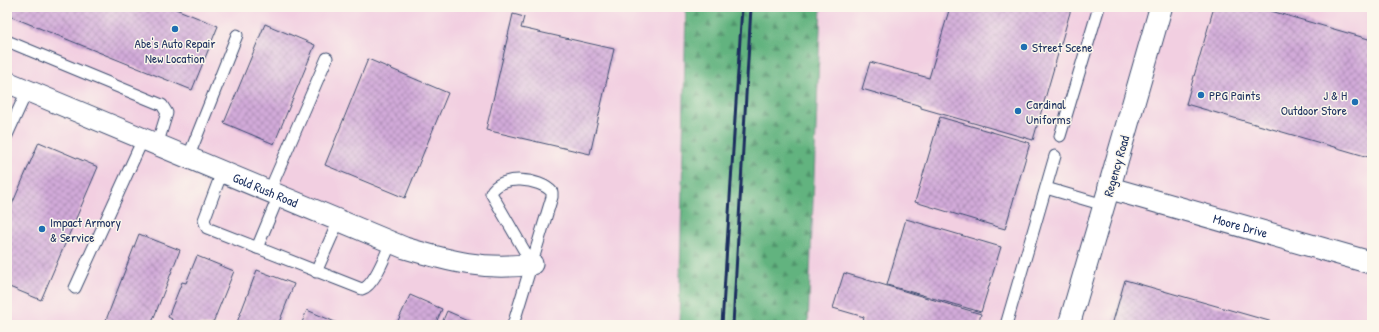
<svg xmlns="http://www.w3.org/2000/svg" width="1379" height="332" font-family="'Patrick Hand',sans-serif">
  <style>
    .built { fill: #f2cfe1 }
    .forest { fill: url(#forest-firs); stroke: #3e716e }
    .building { fill: url(#building-cross-hatch) }
    .lines { fill: none; stroke-linecap: round; stroke-linejoin: round }
    .service-casing { stroke: #3c4b6f; stroke-width: 13 }
    .minor-casing { stroke: #3c4b6f; stroke-width: 23 }
    .tertiary-casing { stroke: #3c4b6f; stroke-width: 24 }
    .service { stroke: #fff; stroke-width: 11 }
    .minor { stroke: #fff; stroke-width: 21 }
    .tertiary { stroke: #fff; stroke-width: 22 }
    .rail { stroke: #1b2f5e; stroke-width: 3 }
    .poi-dot { fill: #1f6fb2; stroke: #fbf7ec; stroke-width: 1.5 }
    .labels { text-anchor: middle; stroke-width: 3; stroke-linejoin: round; paint-order: stroke }
    .poi-label { font-size: 13px; fill: #1b2f5e; stroke: #fbf7ec; text-anchor: start }
    .street-label { font-size: 13px; fill: #1b2f5e; stroke: #fbf7ec }
  </style>
  <defs>
    <pattern id="forest-firs" width="22" height="20" patternUnits="userSpaceOnUse"><rect width="22" height="20" fill="#62b37f"/><path d="M5 1l3.5 6h-7zM16 11l3.5 6h-7z" fill="#50926b"/></pattern>
    <pattern id="building-cross-hatch" width="8" height="8" patternUnits="userSpaceOnUse"><rect width="8" height="8" fill="#d2aad9"/><path d="M0 0l8 8M0 8l8-8" fill="none" stroke="#aa8bb3"/></pattern>
  </defs>
  <rect width="100%" height="100%" fill="#fbf7ec"/>
  <filter id="ink" filterUnits="userSpaceOnUse"><feTurbulence type="fractalNoise" baseFrequency=".025" numOctaves="2"/><feDisplacementMap in="SourceGraphic" scale="8" xChannelSelector="R" yChannelSelector="G"/><feConvolveMatrix kernelMatrix="1 2 1 2 8 2 1 2 1" color-interpolation-filters="sRGB"/></filter>
  <filter id="wash" filterUnits="userSpaceOnUse"><feTurbulence type="fractalNoise" baseFrequency=".012" numOctaves="4" result="noise"/><feDisplacementMap in="SourceGraphic" scale="16" xChannelSelector="R" yChannelSelector="G"/><feGaussianBlur stdDeviation="0.9" result="paint"/><feColorMatrix in="noise" values="0 0 0 0 0 0 0 0 0 0 0 0 0 0 0 0 0 1.4 0 .05"/><feComposite in="paint" operator="in"/></filter>
  <g filter="url(#wash)">
    <rect width="100%" height="100%" fill="#f4e8d0"/>
    <g class="built">
      <path d="M7 7H686L679 325H7Z"/>
      <path d="M821 7H1372V325H808Z"/>
    </g>
    <path class="forest" d="M686 7H821L808 325H679Z"/>
    <g id="blocks">
      <g class="building">
        <path d="M7 7H171L218 26 192 90 7 15Z"/>
        <path d="M950 7H1065L1071 9 1033 140 921 108V106L862 89 870 62 929 78Z"/>
        <path d="M1214 7H1257L1372 40V158L1186 104Z"/>
        <path d="M513 14 524 17 521 28 614 49 590 154 486 130Z"/>
        <path d="M265 24 315 45 274 144 224 123Z"/>
        <path d="M368 59 448 93 405 198 325 165Z"/>
        <path d="M940 117 1030 143 1005 229 915 202Z"/>
        <path d="M39 142 98 167 41 300 7 286V216Z"/>
        <path d="M906 219 1001 247 981 312 887 285Z"/>
        <path d="M139 234 180 250 151 325H117L106 320Z"/>
        <path d="M197 256 234 271 212 325H170L172 319 168 317 182 282 186 283Z"/>
        <path d="M257 270 294 284 278 325H236Z"/>
        <path d="M844 273 981 314 978 325H862L864 317 833 308Z"/>
        <path d="M1125 280 1283 325H1112Z"/>
        <path d="M410 295 442 309 435 325H396Z"/>
        <path d="M307 310 342 325H301Z"/>
        <path d="M447 311 479 325H441Z"/>
      </g>
    </g>
  </g>
  <g filter="url(#ink)">
    <use href="#blocks" fill-opacity="0" stroke="#3c4b6f" stroke-width="1"/>
    <g class="lines">
      <defs>
        <g id="service">
          <path d="M7 41 162 105 167 113 157 145"/>
          <path d="M7 135 27 91"/>
          <path d="M1060 136 1099 7"/>
          <path d="M188 158 237 35"/>
          <path d="M222 172 204 220 207 228 362 289C374 286 386 254 391 242"/>
          <path d="M1046 188 1104 205"/>
          <path d="M269 192 327 58"/>
          <path d="M257 248 279 195"/>
          <path d="M316 272 339 220"/>
          <path d="M75 288 143 139"/>
          <path d="M513 325 552 197V192C540 178 500 174 491 193L532 264"/>
          <path d="M1006 325 1055 156"/>
        </g>
        <g id="minor">
          <path id="s1" d="M7 82 405 248C449 261 485 271 532 264"/>
          <path d="M1069 325 1109 188"/>
        </g>
        <g id="tertiary">
          <path id="s2" d="M1161 7 1109 188 1372 263"/>
        </g>
      </defs>
      <use href="#service" class="service-casing"/>
      <use href="#minor" class="minor-casing"/>
      <use href="#tertiary" class="tertiary-casing"/>
      <use href="#service" class="service"/>
      <use href="#minor" class="minor"/>
      <use href="#tertiary" class="tertiary"/>
      <g class="rail">
        <path d="M722 325 742 7"/>
        <path d="M733 325 751 7"/>
      </g>
    </g>
  </g>
  <g class="poi-dot">
    <circle cx="175" cy="29" r="4"/>
    <circle cx="1024" cy="47" r="4"/>
    <circle cx="1201" cy="95" r="4"/>
    <circle cx="1355" cy="102" r="4"/>
    <circle cx="1018" cy="111" r="4"/>
    <circle cx="42" cy="229" r="4"/>
  </g>
  <g class="labels">
    <g class="poi-label">
      <text x="175" y="48" text-anchor="middle">Abe's Auto Repair<tspan x="175" dy="15">New Location</tspan></text>
      <text x="1032" y="52">Street Scene</text>
      <text x="1209" y="100">PPG Paints</text>
      <text x="1347" y="100" text-anchor="end">J &amp; H<tspan x="1347" dy="15">Outdoor Store</tspan></text>
      <text x="1026" y="109">Cardinal<tspan x="1026" dy="15">Uniforms</tspan></text>
      <text x="50" y="227">Impact Armory<tspan x="50" dy="15">&amp; Service</tspan></text>
    </g>
    <g class="street-label">
      <text transform="translate(1116 166) rotate(-74)" y="5">Regency Road</text>
      <text dy="5" stroke="none"><textPath href="#s1" startOffset="280">Gold Rush Road</textPath></text>
      <text dy="5" stroke="none"><textPath href="#s2" startOffset="325">Moore Drive</textPath></text>
    </g>
  </g>
  <rect width="1379" height="332" fill="none" stroke="#fbf7ec" stroke-width="24"/>
</svg>
